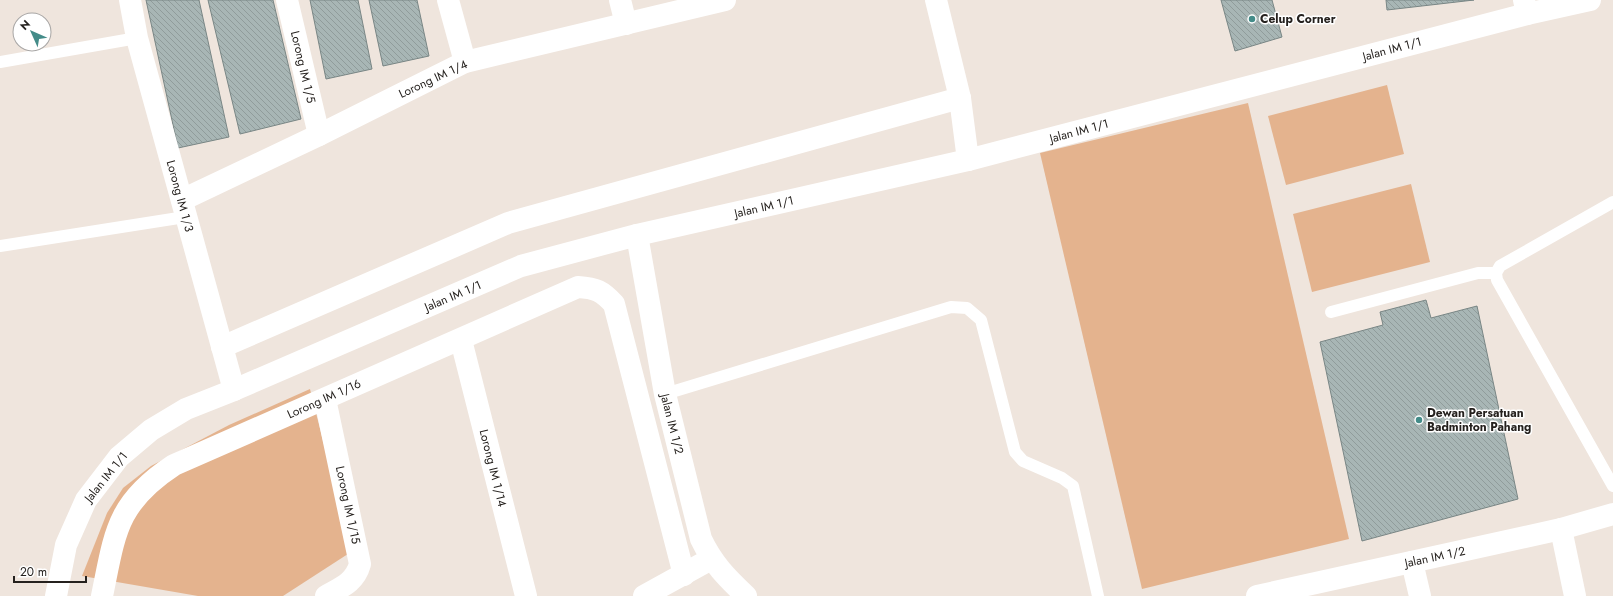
<svg xmlns="http://www.w3.org/2000/svg" width="1613" height="596" font-family="Jost,sans-serif">
  <style>
    .park { fill: #e4b38e }
    .building { fill: url(#building-back-hatch); stroke: #798685 }
    .lines { fill: none; stroke-linecap: round; stroke-linejoin: round }
    .service { stroke: #fff; stroke-width: 12 }
    .minor { stroke: #fff; stroke-width: 22 }
    .tertiary { stroke: #fff; stroke-width: 22 }
    .poi-dot { fill: #448c89; stroke: #fff; stroke-width: 1.5 }
    .labels { text-anchor: middle; stroke-width: 3; stroke-linejoin: round; paint-order: stroke }
    .poi-label { font-size: 12px; font-weight: bold; fill: #25211e; stroke: #fff; text-anchor: start }
    .street-label { font-size: 12px; fill: #25211e; stroke: #fff }
  </style>
  <defs>
    <pattern id="building-back-hatch" width="6" height="6" patternUnits="userSpaceOnUse"><rect width="6" height="6" fill="#a8b6b5"/><path d="M-1 5l2 2M0 0l6 6M5-1l2 2" fill="none" stroke="#909c9b"/></pattern>
  </defs>
  <rect width="100%" height="100%" fill="#efe5dd"/>
  <g class="park">
    <path d="M1387 85 1404 154 1286 185 1268 116Z"/>
    <path d="M1248 103 1349 539 1142 589 1040 153Z"/>
    <path d="M1411 184 1430 262 1312 292 1293 214Z"/>
    <path d="M310 389 351 552 283 596H198L82 576 107 513 123 488 151 466 229 425Z"/>
  </g>
  <g class="building">
    <path d="M146 0H199L229 137 178 148Z"/>
    <path d="M208 0H273L301 119 240 134Z"/>
    <path d="M310 0H358L372 69 326 79Z"/>
    <path d="M369 0H417L429 56 383 66Z"/>
    <path d="M1221 0H1272L1282 37 1235 51Z"/>
    <path d="M1386 0H1474L1387 10Z"/>
    <path d="M1426 300 1431 318 1477 306 1518 499 1362 541 1320 342 1383 325 1380 312Z"/>
  </g>
  <g class="lines">
    <g class="service">
      <path d="M0 62 137 38"/>
      <path d="M1613 202 1500 266 1496 273 1497 280 1613 486"/>
      <path d="M0 246 185 217"/>
      <path d="M1331 312 1478 273H1496"/>
      <path d="M665 394 951 307 967 308 981 320 1015 452 1023 461 1062 478 1073 486 1098 596"/>
    </g>
    <g class="minor">
      <path d="M130 0 137 38 234 390"/>
      <path d="M287 0 319 135"/>
      <path d="M448 0 465 62"/>
      <path d="M620 0 626 24"/>
      <path d="M936 0 960 98 968 160"/>
      <path d="M1524 0 1527 14"/>
      <path d="M182 200 319 135 465 62 725 0"/>
      <path d="M461 340 526 596"/>
      <path d="M222 347 508 223 960 98"/>
      <path d="M325 399 360 564C355 582 342 587 326 596"/>
      <path d="M1561 529 1575 596"/>
      <path d="M1412 562 1420 596"/>
      <path d="M102 596C115 533 116 503 174 465L578 287C596 288 602 291 614 304L684 575"/>
      <path d="M644 596 711 559"/>
    </g>
    <g class="tertiary">
      <path d="M637 235 665 394 701 539C713 564 726 577 746 596"/>
      <path d="M56 596 66 545 86 500 119 457 151 430 186 409 234 390 521 266 637 235 968 160 1527 14 1590 0"/>
      <path d="M1257 596 1561 529 1613 514"/>
    </g>
  </g>
  <g class="poi-dot">
    <circle cx="1252" cy="19" r="4"/>
    <circle cx="1419" cy="420" r="4"/>
  </g>
  <g class="labels">
    <g class="poi-label">
      <text x="1260" y="23">Celup Corner</text>
      <text x="1427" y="417">Dewan Persatuan<tspan x="1427" dy="14">Badminton Pahang</tspan></text>
    </g>
    <g class="street-label">
      <text transform="translate(1392 49) rotate(-15)" y="4">Jalan IM 1/1</text>
      <text transform="translate(303 67) rotate(77)" y="4">Lorong IM 1/5</text>
      <text transform="translate(433 79) rotate(-25)" y="4">Lorong IM 1/4</text>
      <text transform="translate(1079 131) rotate(-15)" y="4">Jalan IM 1/1</text>
      <text transform="translate(180 196) rotate(75)" y="4">Lorong IM 1/3</text>
      <text transform="translate(764 207) rotate(-13)" y="4">Jalan IM 1/1</text>
      <text transform="translate(453 296) rotate(-23)" y="4">Jalan IM 1/1</text>
      <text transform="translate(324 399) rotate(-24)" y="4">Lorong IM 1/16</text>
      <text transform="translate(672 424) rotate(76)" y="4">Jalan IM 1/2</text>
      <text transform="translate(493 468) rotate(76)" y="4">Lorong IM 1/14</text>
      <text transform="translate(106 477) rotate(-51)" y="4">Jalan IM 1/1</text>
      <text transform="translate(348 505) rotate(78)" y="4">Lorong IM 1/15</text>
      <text transform="translate(1435 557) rotate(-12)" y="4">Jalan IM 1/2</text>
    </g>
  </g>
  <g transform="translate(32 32) rotate(315)"><circle r="19" fill="#ffffff" stroke="#a8a6a5"/>
  <path d="M0-3L7 15L0 10L-7 15Z" fill="#448c89"/>
  <text y="-6" font-size="11" font-weight="bold" text-anchor="middle" fill="#25211e">N</text>
  </g>
  <path d="M14 576v6h72v-6" fill="none" stroke="#25211e" stroke-width="2"/>
  <text x="20" y="576" font-size="12" fill="#25211e" stroke="#ffffff" stroke-width="3" paint-order="stroke">20 m</text>
</svg>
